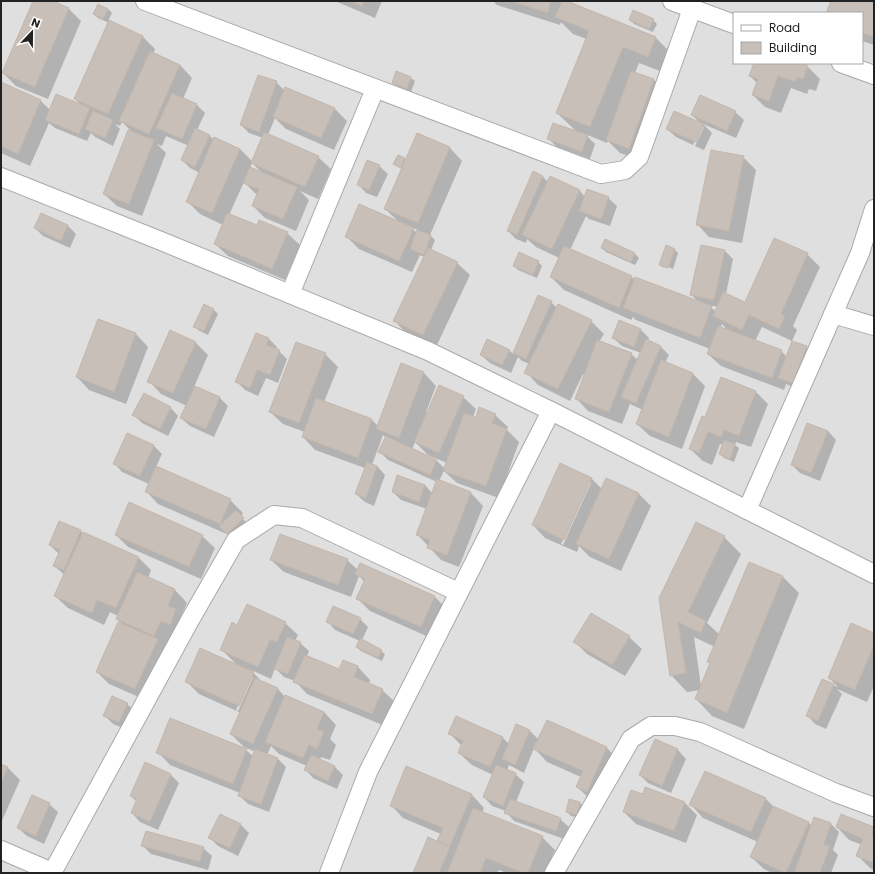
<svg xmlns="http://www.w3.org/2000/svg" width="875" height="874" font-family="Poppins,sans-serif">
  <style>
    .residential { fill: #e0dfdf; fill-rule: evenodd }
    .shadow { fill: #0003; fill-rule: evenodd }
    .building { fill: #c7bfb8; stroke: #c4b6ab }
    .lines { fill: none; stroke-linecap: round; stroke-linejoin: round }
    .minor-casing { stroke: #a9a9a9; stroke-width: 20 }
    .minor { stroke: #fff; stroke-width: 18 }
  </style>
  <rect width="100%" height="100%" fill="#f2efe9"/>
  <path class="residential" d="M1 1H874V873H1ZM734 13H862V63H734Z"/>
  <g class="shadow">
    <path d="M34 1H51L68 8 81 21 48 99 16 86 3 73Z"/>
    <path d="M335 1H382L375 18Z"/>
    <path d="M493 1H565L656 38 672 54 665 73 639 63 635 73 654 80 666 93 642 161 620 153 608 141 607 143 585 134 595 144 590 159 557 147 549 139 577 132 557 113 587 39 573 34 561 22 560 25 497 5Z"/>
    <path d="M832 1H874V45L862 41V13H827Z"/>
    <path d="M108 9 112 13 108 21 142 36 155 49 153 54 180 65 192 78 183 99 197 105 205 113 197 130 210 136 214 140 240 149 253 162 263 138 249 133 241 125 276 82 285 91 334 108 347 121 334 150 286 129 275 118 268 135 318 157 331 169 318 199 300 191 309 200 296 231 265 218 253 206 257 195 244 182 229 215 258 227 287 233 300 245 285 280 228 256 215 244 223 225 200 214 188 202 200 173 190 168 182 160 189 146 166 136 162 146 157 144 166 153 142 216 117 206 104 194 132 132 122 122 120 126 115 124 120 129 113 146 95 137 91 133 87 141 55 128 49 123 30 166 1 153V84L41 101 50 110 82 106 75 99 109 23 98 18 94 14ZM252 163 262 173 250 168Z"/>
    <path d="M630 20H653L657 24 653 32 634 24Z"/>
    <path d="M755 63H798L808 67 820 79 816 91 809 89 807 94 791 88 781 113 765 107 753 95 757 83 750 76Z"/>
    <path d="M411 78 415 81 411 92 397 86 393 83Z"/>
    <path d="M735 112 744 120 736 138 703 124 712 133 704 150 695 146 704 127H701L693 145 676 137 667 129 701 124 692 115Z"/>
    <path d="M417 135 450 148 462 161 430 235 435 240 431 250 457 263 470 275 436 347 406 333 394 320 424 257 420 255 412 272 359 249 346 236 400 223 385 209 402 169 394 164 398 156 406 161ZM411 227 418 230 417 233Z"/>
    <path d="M743 157 756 170 742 243 709 237 697 224Z"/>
    <path d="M379 166 388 174 377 197 366 193 358 184Z"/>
    <path d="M542 176 548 182 550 177 580 191 585 197 608 198 617 206 610 226 589 219 586 216 570 250 632 277 635 280 698 302 691 294 701 246 725 251 733 259 726 294 745 303 807 254 820 267 793 326 797 330 792 341 762 327 755 341 781 351 787 357 806 347 814 355 801 391 786 384 784 390 721 366 708 354 710 349 636 320 633 317 631 320 564 290 551 277 559 258 536 247 527 239 526 243 516 239 508 231ZM709 305 718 307 716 312ZM722 324 729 332 720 328Z"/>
    <path d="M68 226 76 234 70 248 43 236 35 228Z"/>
    <path d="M606 241 635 254 639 258 635 265 606 252 602 248Z"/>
    <path d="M674 249 678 253 673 269 664 265V268L672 271 664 268 660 265Z"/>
    <path d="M538 262 542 266 537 278 518 270 514 266Z"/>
    <path d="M538 296 551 302 557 308 591 321 604 334 599 342 631 354 638 360 641 353 622 346 613 338 620 321 641 330 649 338 648 341 660 346 669 355 665 363 693 374 705 386 682 449 650 436 637 424 643 410 630 404 622 424 588 411 576 398 585 375 583 374 570 401 538 385 526 372 530 364 522 361 518 357 511 373 490 363 481 355 509 350 513 354Z"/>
    <path d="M204 306 214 310 218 314 208 335 198 330 194 326Z"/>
    <path d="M99 320 136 334 148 347 126 404 89 390 77 377Z"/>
    <path d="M171 332 196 343 208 355 194 387 220 398 228 406 214 437 190 426 181 418 187 406 161 394 149 381Z"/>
    <path d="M269 339 277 347 276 350 279 351 287 359 278 383 266 378 258 396 245 390 237 382Z"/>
    <path d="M325 354 338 367 324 402 372 420 378 426 401 365 424 373 436 386 426 412 428 413 463 397 476 409 473 417 477 419 495 415 508 427 507 430 519 442 499 498 457 483 444 471 439 481 471 493 483 506 459 567 441 560 417 534 427 509 401 500 393 492 425 485 433 494 437 482 388 460 380 452 386 438 383 435 372 465 377 466 385 475 374 506 365 502 356 494 365 468 315 450 303 437 305 432 283 424 270 412ZM415 442 428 455 447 463 445 469 437 461 412 450Z"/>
    <path d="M721 378 756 392 768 404 751 447 736 442 735 445 739 448 734 462 724 458 720 454 723 445 720 444 712 465 703 461 690 449 706 418Z"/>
    <path d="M170 407 178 416 168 436 142 423 134 415Z"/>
    <path d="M828 431 836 440 820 481 800 473 792 465Z"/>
    <path d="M127 434 154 446 162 454 156 467 230 500 243 513 241 517 247 523 229 535 158 504 146 491 149 484 122 472 114 463Z"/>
    <path d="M561 465 592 479 602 489 638 493 651 506 621 571 590 557 579 546 577 552 545 538 533 525ZM589 483H591L563 545 561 544Z"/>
    <path d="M81 531 83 534 139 558 151 570 148 578 175 590 187 603 181 616 188 623 148 701 109 684 97 672 123 625 117 619 118 616 110 612 104 625 68 608 55 596 65 575 54 566 59 554 50 545Z"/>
    <path d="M116 535 202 536 215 548 201 579 128 547Z"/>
    <path d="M724 537 741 554 707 623 720 635 749 563 783 577 799 593 744 729 712 716 696 699 700 690 687 692 671 675 660 598ZM694 637 715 647 709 662 710 664 701 686Z"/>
    <path d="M271 560H347L358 570 434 596 447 609 433 639 370 611 358 599 365 582 359 576 351 597 284 572Z"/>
    <path d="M360 619 368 627 362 640 381 651 385 654 382 661 361 651 357 647 360 641 335 630 327 621Z"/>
    <path d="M285 623 298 635 295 641 300 643 309 651 307 656 340 670 343 661 358 667 370 680 369 684 382 690 395 702 385 726 307 694 295 681 284 677 275 668 271 679 251 670 264 684 278 689 285 697 324 712 336 725 330 739 336 745 330 760 321 757 320 760 335 767 343 775 337 789 313 778 305 769 307 766 279 754 271 746 267 755 278 759 286 767 269 812 248 804 240 796V793L170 765 158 752 246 750 254 757 256 752 244 747 231 734 241 713 199 694 186 681 237 665 221 649 238 626ZM251 677H253L238 711 236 710Z"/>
    <path d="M874 634V686L867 702 837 689 842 694 826 729 815 724 807 715 822 680 838 687 829 678Z"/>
    <path d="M629 637 642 649 625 676 587 654 574 641Z"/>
    <path d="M127 704 136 712 128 730 113 724 104 715Z"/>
    <path d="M530 731 539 740 606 747 618 760 590 799 577 787 581 777 547 762 534 748 524 773 509 765 507 770 515 774 524 782 516 802 560 819 569 827 564 839 514 821 506 812V811L492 806 484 797 493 775 472 765 459 753 462 746 449 733 503 738 509 744Z"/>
    <path d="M655 741 678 750 686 759 671 793 648 783 640 775Z"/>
    <path d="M146 763 171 775 179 783 158 830 140 822 132 813 137 802 131 796Z"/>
    <path d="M1 765 8 768 20 780 1 823Z"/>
    <path d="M407 768 472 795 484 808 482 813 542 837 555 850 545 873H507L499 870 497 873H414L442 844 438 841 441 834 403 818 391 805Z"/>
    <path d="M643 796 684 802 697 815 686 843 636 824 624 812Z"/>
    <path d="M765 798 775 808 809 823 812 826 815 818 831 824 839 832 833 850 838 855 831 873H772L764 869 751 857 758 842 703 818 691 805Z"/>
    <path d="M579 802 583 806 580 818 571 816 567 812Z"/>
    <path d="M49 804 58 812 44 844 27 836 18 828Z"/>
    <path d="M842 815 874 828V870L870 868 857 855 862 845 849 840 837 827Z"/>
    <path d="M241 825 249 833 238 856 218 846 210 838Z"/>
    <path d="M143 846 203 848 212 856 208 870 151 854Z"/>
  </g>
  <g class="building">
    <path d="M33 1H53L69 8 35 87 2 73Z"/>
    <path d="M350 1H364L362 6Z"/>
    <path d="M510 1H551L548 13Z"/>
    <path d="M562 1H567L656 37 648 57 623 47 590 127 556 113 589 31 555 17Z"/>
    <path d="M831 1H874V37L862 33V13H826Z"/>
    <path d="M98 4 108 9 103 19 93 14Z"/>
    <path d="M633 10 654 19 649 29 629 20Z"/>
    <path d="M109 20 143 36 108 114 74 99Z"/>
    <path d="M150 51 180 65 149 134 119 121Z"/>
    <path d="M754 63H801L808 66 803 79 797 77 795 82 778 76 769 101 752 95 758 79 749 76Z"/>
    <path d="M396 71 411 77 407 89 392 83Z"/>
    <path d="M631 71 654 79 629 149 606 140Z"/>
    <path d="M258 75 277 81 259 132 240 125Z"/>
    <path d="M1 82 41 100 18 154 1 146Z"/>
    <path d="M285 87 335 108 321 138 273 117Z"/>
    <path d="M172 93 197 104 182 139 156 128Z"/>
    <path d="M56 94 90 108 79 134 45 120Z"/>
    <path d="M700 95 736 111 727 131 691 115Z"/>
    <path d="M93 111 113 120 105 138 85 129Z"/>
    <path d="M674 111 704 124 696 142 666 129Z"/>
    <path d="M553 123 588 135 582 152 547 139Z"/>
    <path d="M195 128 210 135 195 167 181 160Z"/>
    <path d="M128 130 154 140 129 204 103 194Z"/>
    <path d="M264 132 319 156 305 187 251 163Z"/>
    <path d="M417 133 450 147 418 223 384 209Z"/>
    <path d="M214 137 240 149 212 213 186 202Z"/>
    <path d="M711 150 744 156 729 231 696 225Z"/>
    <path d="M398 155 405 158 401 168 393 164Z"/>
    <path d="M367 160 380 165 369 190 357 185Z"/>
    <path d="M250 167 297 187 283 219 252 206 259 189 243 183Z"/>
    <path d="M533 171 543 176 517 235 507 231Z"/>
    <path d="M550 176 580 190 552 249 522 235Z"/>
    <path d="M587 189 609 197 601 219 579 211Z"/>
    <path d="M359 204 414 228 399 261 345 237Z"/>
    <path d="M41 213 68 225 61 241 34 228Z"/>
    <path d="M227 213 257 225 259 220 288 232 272 269 214 244Z"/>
    <path d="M417 230 431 235 424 255 410 249Z"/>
    <path d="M774 238 808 253 781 314 785 316 779 329 749 315 742 330 713 316 723 292 745 302Z"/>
    <path d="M605 239 635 253 631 262 601 248Z"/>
    <path d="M666 245 675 249 668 268 659 265Z"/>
    <path d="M701 245 725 250 714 300 690 295Z"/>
    <path d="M564 246 632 276 619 308 550 277Z"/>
    <path d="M428 248 458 262 423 335 393 321Z"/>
    <path d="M519 252 539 261 533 275 513 266Z"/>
    <path d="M635 277 712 306 700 338 623 308Z"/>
    <path d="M538 295 552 301 526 359 513 353Z"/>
    <path d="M204 304 214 309 204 331 193 327Z"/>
    <path d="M558 304 592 320 558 389 524 373Z"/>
    <path d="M98 319 136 333 114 392 76 377Z"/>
    <path d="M619 320 641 329 634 347 612 338Z"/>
    <path d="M718 326 782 350 772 378 707 354Z"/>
    <path d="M170 330 196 342 173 393 147 382Z"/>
    <path d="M256 333 269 338 266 345 280 350 270 375 257 370 250 388 235 382Z"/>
    <path d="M487 339 510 350 502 365 480 355Z"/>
    <path d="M646 339 661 346 636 403 621 397Z"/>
    <path d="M597 340 632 353 609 412 575 399Z"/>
    <path d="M792 341 807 346 793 383 778 378Z"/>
    <path d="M296 342 326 353 299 423 269 412Z"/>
    <path d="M661 360 693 373 669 437 636 424Z"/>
    <path d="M401 363 424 372 399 438 376 429Z"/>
    <path d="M721 377 756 391 739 436 724 430 721 437 708 432 699 453 689 449 702 416 705 417Z"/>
    <path d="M439 385 464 396 439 453 414 442Z"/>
    <path d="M195 386 220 397 206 429 180 418Z"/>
    <path d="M144 393 171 407 160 429 132 415Z"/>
    <path d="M316 398 372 419 358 458 302 437Z"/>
    <path d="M479 407 496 414 492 423 507 429 486 486 443 471 464 413 476 417Z"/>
    <path d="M807 423 828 431 811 473 791 465Z"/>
    <path d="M127 433 154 445 140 476 113 464Z"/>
    <path d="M386 436 437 460 430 475 378 452Z"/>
    <path d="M724 440 735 444 730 459 719 454Z"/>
    <path d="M367 462 377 466 366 498 355 494Z"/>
    <path d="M560 463 592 478 564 540 532 525Z"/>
    <path d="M156 466 231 499 220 524 145 492Z"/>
    <path d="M397 475 425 485 419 502 392 492Z"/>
    <path d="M606 478 639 493 609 559 576 544Z"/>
    <path d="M437 479 471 492 447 555 427 548 430 540 416 535Z"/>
    <path d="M129 502 203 535 189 567 115 535Z"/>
    <path d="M236 510 244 518 227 534 219 526Z"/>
    <path d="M59 521 81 530 64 570 53 566 60 550 49 545Z"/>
    <path d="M696 522 725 536 688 612 706 621 701 633 678 622 686 673 670 676 659 598Z"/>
    <path d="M83 532 139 557 116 608 97 600 92 613 54 596Z"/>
    <path d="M280 534 348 559 338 585 270 560Z"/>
    <path d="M749 562 783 576 727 713 695 699 710 663 707 662Z"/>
    <path d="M360 563 435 596 421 627 356 599 365 579 355 574Z"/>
    <path d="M137 572 175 589 168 606 176 609 170 625 161 621 154 636 116 619Z"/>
    <path d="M247 604 286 622 277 642 270 640 258 667 220 650 232 622 237 625Z"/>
    <path d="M333 606 361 618 353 634 326 622Z"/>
    <path d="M591 613 630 636 612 665 573 642Z"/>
    <path d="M118 622 158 639 135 689 96 672Z"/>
    <path d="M851 623 874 633V645L855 690 828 678Z"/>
    <path d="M287 637 301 642 288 674 274 669Z"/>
    <path d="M360 638 382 650 378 658 356 647Z"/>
    <path d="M200 648 254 672 239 706 185 682Z"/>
    <path d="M305 655 339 669 343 660 358 666 354 677 383 689 372 714 293 682Z"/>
    <path d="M255 678 278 688 253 744 230 734Z"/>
    <path d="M822 679 834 684 818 721 806 716Z"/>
    <path d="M285 695 324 712 317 729 324 732 317 749 309 745 303 758 265 742Z"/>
    <path d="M112 696 128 703 119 722 103 716Z"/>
    <path d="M456 716 503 737 490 767 458 753 463 740 448 734Z"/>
    <path d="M170 718 247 749 233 784 156 753Z"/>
    <path d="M547 720 607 747 587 792 576 787 583 771 533 749Z"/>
    <path d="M516 724 530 730 515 765 502 759Z"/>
    <path d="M655 739 678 749 662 786 639 775Z"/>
    <path d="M255 749 278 758 261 804 238 796Z"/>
    <path d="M311 755 335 766 328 781 304 770Z"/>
    <path d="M145 762 171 774 150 822 131 813 137 799 130 796Z"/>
    <path d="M1 764 8 767 1 783Z"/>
    <path d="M496 765 516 773 503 806 483 797Z"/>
    <path d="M406 766 472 794 450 846 437 841 443 828 390 806Z"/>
    <path d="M705 771 766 798 751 832 689 805Z"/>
    <path d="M645 787 685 802 674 831 623 812 631 790 643 794Z"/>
    <path d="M32 795 50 803 36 836 17 828Z"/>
    <path d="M510 799 561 818 556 831 504 813Z"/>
    <path d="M569 799 580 802 577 815 566 812Z"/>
    <path d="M773 806 809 822 786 873 750 857Z"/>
    <path d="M473 808 543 836 528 873H524L486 858 480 873H447Z"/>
    <path d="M220 814 241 824 230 848 208 838Z"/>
    <path d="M841 814 874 827 872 835 874 836V863L856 856 863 839 836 827Z"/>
    <path d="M814 817 831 823 824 844 830 846 820 873H794Z"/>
    <path d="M146 831 204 847 200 862 141 846Z"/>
    <path d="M428 837 450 847 439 873H413Z"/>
  </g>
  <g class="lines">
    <defs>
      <g id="minor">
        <path d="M145 1 601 174 625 170 639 157 692 9"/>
        <path d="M672 1 734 24"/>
        <path d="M841 63 874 75"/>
        <path d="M1 177 166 243 428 351 551 411 874 574"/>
        <path d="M290 294 375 89"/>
        <path d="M833 314 874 326"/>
        <path d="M747 510 860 253 874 209"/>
        <path d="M1 850 52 872"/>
        <path d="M52 873 190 620 236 540 274 515 302 518 458 592"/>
        <path d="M329 873 368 772 551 411"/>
        <path d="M554 873 631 739 651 726H675L700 732 836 793 874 807"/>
      </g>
    </defs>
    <use href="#minor" class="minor-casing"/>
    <use href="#minor" class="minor"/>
  </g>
  <rect width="875" height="874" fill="none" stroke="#222222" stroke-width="4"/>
  <rect x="733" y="12" width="130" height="52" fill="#ffffff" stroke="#a7a7a7"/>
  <rect x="741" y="25" width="20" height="6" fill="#ffffff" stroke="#a7a7a7"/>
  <text x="769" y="32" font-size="12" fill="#222222">Road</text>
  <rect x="741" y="42" width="20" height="12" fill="#c7bfb8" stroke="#a7a7a7"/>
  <text x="769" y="52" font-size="12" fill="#222222">Building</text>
  <g transform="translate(32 32) rotate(22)" stroke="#ffffff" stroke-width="3" paint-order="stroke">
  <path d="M0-3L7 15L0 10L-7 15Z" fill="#222222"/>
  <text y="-6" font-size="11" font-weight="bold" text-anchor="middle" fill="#222222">N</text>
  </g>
</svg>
